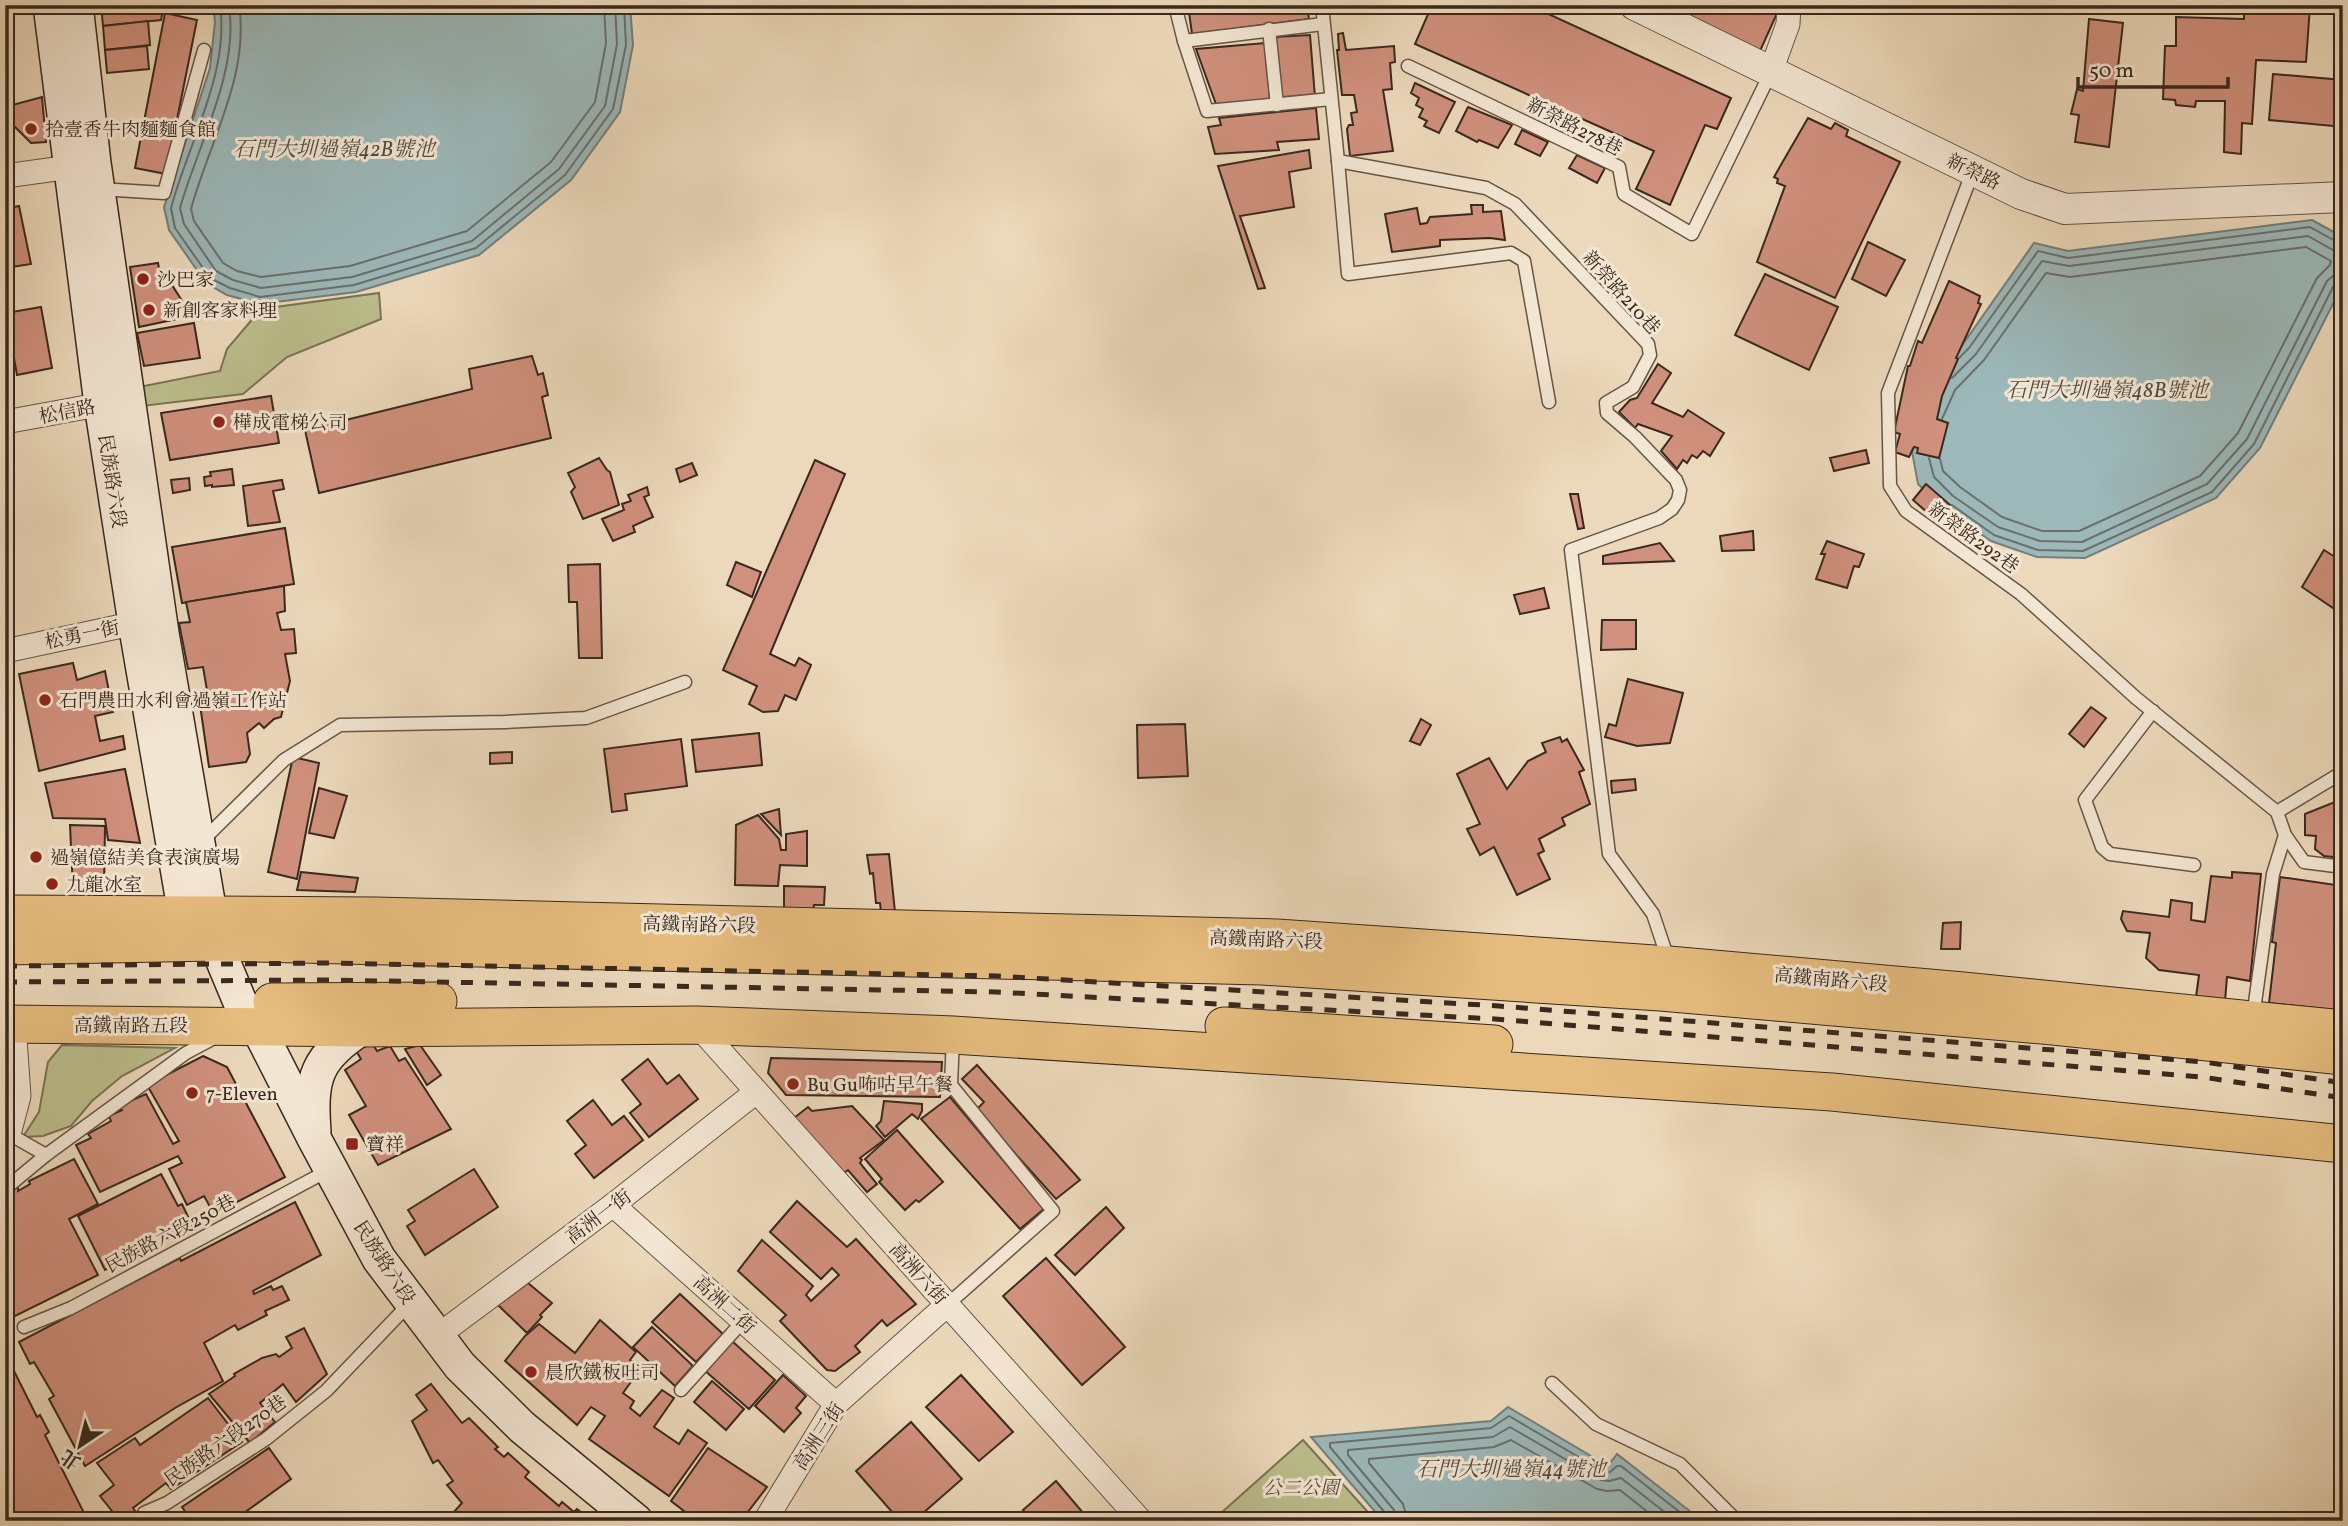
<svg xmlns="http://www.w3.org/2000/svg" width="2348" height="1526" font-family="Vollkorn,'Noto Serif TC',serif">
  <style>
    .green { fill: #bcbe8d; stroke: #7a7456; stroke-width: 2 }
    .water { fill: #9cb8b9; stroke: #747f7b; stroke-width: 2 }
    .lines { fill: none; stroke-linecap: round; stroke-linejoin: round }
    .shore { stroke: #6a706c; stroke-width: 2 }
    .building { fill: #d0907d; stroke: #39291e; stroke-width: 2 }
    .service-casing { stroke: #665545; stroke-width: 15 }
    .minor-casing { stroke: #665545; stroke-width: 25 }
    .tertiary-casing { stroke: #665545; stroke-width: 32 }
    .secondary-casing { stroke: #39291e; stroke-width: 36 }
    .primary-casing { stroke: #39291e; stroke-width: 39 }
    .service { stroke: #f3e6d3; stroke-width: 12 }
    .minor { stroke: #f3e6d3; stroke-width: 23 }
    .tertiary { stroke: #f3e6d3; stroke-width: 30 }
    .secondary { stroke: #f3e6d3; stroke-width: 33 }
    .primary { stroke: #e6bc7e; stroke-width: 37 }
    .rail { stroke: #39291e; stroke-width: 5; stroke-dasharray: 12 12; stroke-linecap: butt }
    .poi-dot { fill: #8f2418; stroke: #f3e6d3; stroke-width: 2.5 }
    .labels { text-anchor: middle; stroke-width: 6; stroke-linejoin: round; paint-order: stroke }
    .street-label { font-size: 19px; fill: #39291e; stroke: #f3e6d3 }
    .poi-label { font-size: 19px; fill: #39291e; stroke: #f3e6d3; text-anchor: start }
    .park-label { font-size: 19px; font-style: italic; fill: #5a4e3a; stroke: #f3e6d3 }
    .water-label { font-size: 21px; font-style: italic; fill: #524d45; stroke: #f3e6d3 }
  </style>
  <rect width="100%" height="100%" fill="#ecd9bb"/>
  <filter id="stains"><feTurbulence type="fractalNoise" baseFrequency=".00286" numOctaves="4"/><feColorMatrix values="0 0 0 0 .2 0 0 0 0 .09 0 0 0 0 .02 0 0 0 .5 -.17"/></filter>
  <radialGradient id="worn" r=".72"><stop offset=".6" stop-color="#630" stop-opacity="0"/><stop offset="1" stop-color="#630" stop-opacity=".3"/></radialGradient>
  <g class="green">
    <path d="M379 293 381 319 287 357 243 394 142 406 139 387 220 371 227 349 261 309Z"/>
    <path d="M62 1045 175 1048 122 1076 92 1101 71 1126 43 1136 23 1137 39 1112 48 1062Z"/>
    <path d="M1303 1440 1376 1521H1212Z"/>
  </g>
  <g class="water">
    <path d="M213 5H630L633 45 620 112 571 180 479 255 356 292 260 304 227 295 206 283 169 230 164 207 210 68 215 22Z"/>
    <path d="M2312 220 2343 237V284L2260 448 2216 498 2085 558 2037 557 1991 541 1943 508 1918 484 1911 446 1933 375 1963 344 2034 243 2068 251Z"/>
    <path d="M1508 1407 1608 1466 1617 1454 1696 1516 1691 1521H1383L1311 1437 1491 1421Z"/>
  </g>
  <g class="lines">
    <g class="shore">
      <path d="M220 5C230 72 188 144 171 208L175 228 210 278 230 288 260 297 354 285 476 248 565 175 613 109 626 45 624 5"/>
      <path d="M229 5C239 73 198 144 180 208L184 224 216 271 233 280 261 288 352 277 472 241 559 169 605 106 617 44 615 5"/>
      <path d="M239 5C250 75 209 143 191 209L194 221 223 263 237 271 261 277 350 266 467 231 551 162 595 102 606 43 604 5"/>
      <path d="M1959 358 1969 348 2038 251 2068 258 2310 227 2337 242 2343 243"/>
      <path d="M1952 378 1976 354 2042 261 2069 266 2308 236 2333 250 2343 252"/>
      <path d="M1929 458 1934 477 1953 496 1998 527 2040 541 2082 542 2207 484 2247 439 2327 281 2333 276 2343 274"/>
      <path d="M1940 459 1943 471 1960 487 2002 517 2042 531H2079L2200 476 2238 433 2317 278 2330 265 2331 261 2306 247 2070 277 2046 273 1984 360 1955 390 1942 419"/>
      <path d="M1952 505 1994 535 2038 550 2083 551 2212 492 2254 444 2333 287 2337 284 2343 283"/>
      <path d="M1388 1521 1386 1514 1330 1447V1443L1491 1428 1509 1416 1604 1472H1610L1617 1466H1621L1686 1517 1687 1521"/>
      <path d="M1397 1521 1394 1510 1348 1455V1450L1493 1437 1510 1427 1601 1480 1609 1481 1621 1478 1676 1521"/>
      <path d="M1408 1521 1403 1504 1369 1463V1459L1494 1447 1511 1440 1597 1489 1607 1491 1620 1490 1659 1521"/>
    </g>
  </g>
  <g class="building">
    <path d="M101 5H164L161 20 103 26Z"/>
    <path d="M1188 5H1307L1309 19 1192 34Z"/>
    <path d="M1331 5H1346V8L1332 10Z"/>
    <path d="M1432 5H1529L1731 98 1717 129 1705 125 1670 205 1636 189 1654 151 1415 44Z"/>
    <path d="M1657 5H1772L1779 9 1760 51Z"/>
    <path d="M2244 5 2310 6 2306 62 2256 60 2252 124 2242 123 2241 154 2224 152 2225 101H2196L2195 107 2176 105 2175 100 2163 99 2165 46H2176V17L2244 19Z"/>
    <path d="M165 13 197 20 166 174 135 168Z"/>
    <path d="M2089 19 2123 23 2109 147 2075 142 2079 115 2071 114 2077 89 2083 91Z"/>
    <path d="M148 21 150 45 105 50 103 26Z"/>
    <path d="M1343 33 1346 50 1394 46 1395 62 1390 63 1392 89 1383 90 1393 151 1350 156 1347 129 1349 125H1353L1351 113 1357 112 1354 95H1342L1337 50H1339L1338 34Z"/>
    <path d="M1310 35 1315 97 1280 101 1274 37Z"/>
    <path d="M1265 43 1270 100 1217 107 1196 49Z"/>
    <path d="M147 46 149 69 107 73 105 50Z"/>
    <path d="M2273 74 2343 80V127L2269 120Z"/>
    <path d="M1415 83 1455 102 1439 133 1424 126 1427 121 1419 117 1423 109 1416 105 1419 98 1411 93Z"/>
    <path d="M42 97 46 142 31 143 5 117V107Z"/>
    <path d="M1468 107 1512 125 1498 148 1479 140 1477 142 1456 131Z"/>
    <path d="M1316 108 1319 139 1277 142 1279 150 1215 154 1208 127 1221 125 1219 118Z"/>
    <path d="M1808 118 1831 129 1835 123 1848 130 1846 136 1900 162 1835 298 1757 262 1785 186 1777 183 1778 179 1774 177Z"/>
    <path d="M1522 130 1548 142 1540 156 1515 144Z"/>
    <path d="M1309 150 1311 168 1289 172 1294 207 1240 216 1265 288 1258 289 1218 166Z"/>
    <path d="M1577 155 1605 168 1597 183 1569 168Z"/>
    <path d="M1471 205H1483V212L1501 211 1505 240 1490 238 1440 240V246L1392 252 1385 214 1417 208 1420 224 1427 223 1430 217 1472 214Z"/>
    <path d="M19 206 31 264 5 268V209Z"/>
    <path d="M1868 242 1905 260 1886 296 1852 279Z"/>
    <path d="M158 263 162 285H172L184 304 179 307 182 318 139 327 130 267Z"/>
    <path d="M1765 274 1838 307 1809 370 1735 335Z"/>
    <path d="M1949 281 1980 296 1978 303 1981 304 1956 358 1958 359 1942 396 1937 419 1948 423 1939 458 1917 453 1918 448 1914 447 1909 457 1895 452 1900 434 1894 432 1908 366H1910L1918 341 1922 343Z"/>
    <path d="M41 307 52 368 17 375 6 313Z"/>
    <path d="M194 323 200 358 144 366 137 333Z"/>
    <path d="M532 356 538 375 543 373 548 395 542 397 551 438 319 493 305 430 472 389 469 369Z"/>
    <path d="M1658 364 1671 373 1652 403 1683 417 1688 410 1724 433 1710 456 1703 451 1697 458 1692 455 1687 463 1683 460 1677 469 1661 451 1672 436 1638 424 1635 428 1619 412 1630 400 1637 398Z"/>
    <path d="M271 396 279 443 170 460 161 413Z"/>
    <path d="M1866 450 1869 463 1834 471 1830 458Z"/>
    <path d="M599 458 607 470 610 472 619 505 583 519 571 492 575 487 568 473Z"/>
    <path d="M815 460 845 474 770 654 795 666 799 658 811 665 796 700 785 695 778 711 763 712 749 704 757 686 723 670Z"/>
    <path d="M692 463 697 475 680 482 676 469Z"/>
    <path d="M232 469 234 485 212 487V485L205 486 204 477 211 476 210 472Z"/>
    <path d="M189 478 190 490 173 493 171 480Z"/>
    <path d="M282 480 284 489 273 491 280 522 248 526 243 486Z"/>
    <path d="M1926 484 1950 505 1936 520 1913 500Z"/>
    <path d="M647 487 649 495 644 497 653 517 633 526 635 532 613 541 602 519 624 510 622 504 631 501 628 495Z"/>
    <path d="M1570 494H1578L1584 528 1578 529Z"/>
    <path d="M285 528 294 584 182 603 172 547Z"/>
    <path d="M1753 531 1754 550 1722 551 1720 536Z"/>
    <path d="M1827 541 1864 554 1859 567 1854 566 1847 588 1816 579 1825 554H1821Z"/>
    <path d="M1660 543 1674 561 1603 564V556Z"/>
    <path d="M2324 550 2343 562V592L2333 608 2302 587Z"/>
    <path d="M736 562 761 572 752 597 727 585Z"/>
    <path d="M600 564 602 658H579L577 602H569L568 565Z"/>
    <path d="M284 586 285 611 277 613 281 630 294 629 296 653 285 654 290 681 281 717 274 719 264 728 259 723 247 733 250 754 246 762 209 767 198 691 207 690 203 667 188 669 179 623 190 622 186 602Z"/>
    <path d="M1544 588 1549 608 1520 614 1514 595Z"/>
    <path d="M1602 620H1636V649L1601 650Z"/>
    <path d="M73 663 77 680 105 671 113 712 95 716 100 741 123 736 125 749 39 771 19 674Z"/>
    <path d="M1628 679 1683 693 1670 743 1637 746 1605 737 1609 724 1616 726Z"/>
    <path d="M2091 707 2106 718 2084 747 2069 734Z"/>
    <path d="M1421 719 1431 725 1420 745 1410 741Z"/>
    <path d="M1185 724 1188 776 1138 778 1137 725Z"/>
    <path d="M759 733 762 765 696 772 692 740Z"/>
    <path d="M1560 737 1562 742 1567 739 1584 770 1579 772 1590 804 1562 818 1565 825 1539 839 1544 851 1538 854 1550 879 1517 895 1494 847 1480 855 1467 829 1480 824 1457 774 1489 758 1507 789 1528 761 1546 752 1542 743Z"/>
    <path d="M681 739 687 786 625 794 627 810 612 812 604 749Z"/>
    <path d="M512 752V763L490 764V753Z"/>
    <path d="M293 757 319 763 297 879 268 872Z"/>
    <path d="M125 769 140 843 108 840 105 819 53 818 45 783Z"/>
    <path d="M1635 779 1636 790 1612 793 1611 781Z"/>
    <path d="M319 788 347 796 334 838 309 833Z"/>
    <path d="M2343 791V858L2324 856 2315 849 2316 836 2305 835V814L2335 802 2338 792Z"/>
    <path d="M779 809 781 835 761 814Z"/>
    <path d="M758 815 779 839 781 850H786V834L807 831V866L780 865 778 886 735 885 736 825Z"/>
    <path d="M70 825 105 826 104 889 73 890Z"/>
    <path d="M889 854 895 912H881L880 903H876L873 873 870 874 867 855Z"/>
    <path d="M301 872 358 878 355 892 297 890Z"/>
    <path d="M2232 872 2261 874 2250 981 2227 977 2225 1001 2196 997 2199 975 2159 970 2146 958 2150 933 2127 931 2121 919 2123 911 2169 917 2171 900 2192 903 2191 920 2205 922 2211 876 2232 878Z"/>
    <path d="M2280 877 2343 886V1011L2269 1003 2276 943 2272 942Z"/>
    <path d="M784 886 825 887 824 905H814L813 910 784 908Z"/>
    <path d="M1961 922 1960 949H1941L1943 923Z"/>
    <path d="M372 1043 377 1051 390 1046 399 1061 405 1058 451 1129 378 1165 349 1115 366 1106 345 1070 361 1059 356 1051Z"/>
    <path d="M420 1045 441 1075 427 1085 405 1049Z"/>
    <path d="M203 1056 227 1067 285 1177 214 1214 204 1196 187 1205 169 1169 182 1163 178 1156 100 1192 76 1145 91 1138 88 1134 111 1121 109 1116 122 1110 119 1106 146 1094 173 1144 179 1141 147 1085Z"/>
    <path d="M771 1058 942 1062 940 1097 786 1095 768 1073Z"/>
    <path d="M648 1059 667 1084 679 1075 698 1099 649 1137 630 1113 641 1104 622 1080Z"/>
    <path d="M977 1065 1080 1180 1056 1199 976 1110 984 1102 962 1079Z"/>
    <path d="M950 1097 1044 1209 1020 1229 921 1119Z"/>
    <path d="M593 1100 612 1125 624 1116 643 1140 594 1178 575 1154 586 1145 567 1121Z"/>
    <path d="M884 1101 922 1104V1111L918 1119 912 1114 885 1137 876 1126 881 1121Z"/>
    <path d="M852 1106 884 1140 860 1158 862 1160 860 1163 877 1184 867 1192 848 1170 844 1173 794 1118 808 1107 812 1111Z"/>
    <path d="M897 1130 943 1182 919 1202 916 1200 905 1210 879 1182 882 1179 865 1159Z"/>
    <path d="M74 1159 98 1204 69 1219 98 1275 9 1319 5 1311V1211L10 1208 5 1197 18 1186V1191L30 1184 29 1181Z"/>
    <path d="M474 1169 498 1207 425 1255 407 1226 415 1221 408 1210Z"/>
    <path d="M161 1174 178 1206 182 1204 192 1225 105 1270 78 1216Z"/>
    <path d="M797 1201 847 1247 856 1239 916 1304 887 1326 882 1320 855 1346 860 1352 835 1371 827 1370 780 1321 786 1315 738 1271 762 1240 813 1286 806 1295 811 1301 839 1275 832 1268 821 1279 770 1232Z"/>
    <path d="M295 1202 321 1255 253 1291 254 1294 271 1286 273 1290 282 1286 289 1300 265 1311 267 1315 238 1330 235 1325 204 1343 223 1381 175 1408 85 1466 49 1399 54 1396 34 1362 30 1364 19 1342 180 1258 181 1261Z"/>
    <path d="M1106 1207 1124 1228 1075 1275 1055 1255Z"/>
    <path d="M1046 1258 1125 1347 1082 1385 1003 1296Z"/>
    <path d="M528 1283 552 1303 540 1315 542 1317 527 1333 498 1305Z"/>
    <path d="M680 1294 723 1334 696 1362 652 1322Z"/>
    <path d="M600 1320 636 1352 630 1360 641 1368 623 1393 634 1401 630 1408 640 1416 662 1390 674 1398 654 1427 679 1444 688 1430 707 1443 669 1496 589 1439 605 1416 591 1407 577 1425 505 1361 525 1336 539 1324 575 1353Z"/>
    <path d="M652 1327 693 1366 675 1386 633 1347Z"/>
    <path d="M304 1328 327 1374 296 1402 283 1384 260 1403 275 1422 250 1443 209 1394 235 1376 234 1374 262 1358 276 1354 279 1357 292 1348 286 1337Z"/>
    <path d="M732 1341 775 1380 749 1409 704 1370Z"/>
    <path d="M5 1353 37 1417 40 1415 49 1432 45 1435 88 1521H5Z"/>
    <path d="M783 1375 806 1396 796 1408 801 1413 784 1432 755 1406Z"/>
    <path d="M961 1375 1013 1432 979 1461 926 1407Z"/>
    <path d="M712 1381 744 1409 726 1430 694 1402Z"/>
    <path d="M431 1384 462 1423 469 1418 498 1447 495 1449 504 1457 508 1453 529 1472 525 1477 559 1506 562 1502 574 1512 577 1509 587 1517 584 1521H461L452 1514 462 1503 447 1485 453 1481 438 1460 433 1463 412 1421 427 1410 416 1395Z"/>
    <path d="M208 1398 242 1442 171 1489 166 1483 133 1508 142 1521H120L100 1496 114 1485 97 1463 135 1438 140 1445Z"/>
    <path d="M911 1422 962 1479 914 1521H900L856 1471Z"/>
    <path d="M269 1448 291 1479 233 1521H192L182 1507Z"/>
    <path d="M708 1448 767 1487 741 1521H697L671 1501Z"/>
    <path d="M1056 1481 1090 1521H1032L1023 1510Z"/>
  </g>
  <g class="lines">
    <defs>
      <g id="service">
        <path d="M1175 5 1184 41 1207 111 1331 99"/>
        <path d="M1322 5 1338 161 1486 188 1515 204 1648 344 1650 355 1633 387 1606 403 1607 413 1635 437 1676 480 1680 490 1678 500 1672 509 1659 518 1571 550 1609 854 1653 914 1669 962"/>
        <path d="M1269 29 1277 105"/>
        <path d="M1184 41 1323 24"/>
        <path d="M1408 66 1619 167 1624 194 1692 234 1771 72"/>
        <path d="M1338 161 1348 274 1511 253 1524 261 1549 402"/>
        <path d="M1973 171 1888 393 1890 486 1906 511 2021 594 2136 698 2277 812 2285 835 2304 862 2343 867"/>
        <path d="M100 189 164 193 204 50"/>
        <path d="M2153 711 2085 800 2102 847 2110 854 2194 865"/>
        <path d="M2277 812 2343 772"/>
        <path d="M202 841 284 760 340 725 505 722 586 718 685 682"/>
        <path d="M2253 1017 2273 874 2285 835"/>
        <path d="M9 1134 46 1155"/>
        <path d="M5 1189 46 1155 186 1053 216 1037"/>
        <path d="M947 1305 1053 1211 951 1085 953 1037"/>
        <path d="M24 1327 71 1308 331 1169"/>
        <path d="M1552 1383 1596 1424 1680 1464 1737 1521"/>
        <path d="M681 1390 743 1321"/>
        <path d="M144 1513 167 1503 266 1439 326 1391 411 1302"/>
      </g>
      <g id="minor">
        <path d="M1771 71 1788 24 1789 5"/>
        <path d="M5 176 85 165"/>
        <path d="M5 422 114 402"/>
        <path d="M5 651 150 620"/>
        <path d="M697 1025 1141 1521"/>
        <path d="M5 1136 9 1134 19 1096 14 1024"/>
        <path d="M613 1205 836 1404"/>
        <path d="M436 1337 613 1205 756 1092"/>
        <path d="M765 1521 836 1404 947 1305"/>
      </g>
      <path id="tertiary" d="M1635 5 2021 194 2065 209 2343 197"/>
      <g id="secondary">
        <path d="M50 5 101 404 135 623 185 914 204 933"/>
        <path d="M76 5 94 163 162 633 215 942 240 1002 257 1026 315 1140 379 1259 460 1366 522 1427 636 1521"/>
        <path d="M314 1131C310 1077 316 1058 362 1028"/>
      </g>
      <g id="primary">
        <path d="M5 914 375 916 1277 938 1669 965 1963 991 2343 1029"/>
        <path d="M5 946 215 942 1262 966 1660 992 2053 1026 2343 1056"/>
        <path d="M272 1002 438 1001"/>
        <path d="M5 1024 362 1028 697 1025 953 1035 1832 1092 2343 1144"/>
        <path d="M1224 1026 1494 1044"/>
      </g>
    </defs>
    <use href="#service" class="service-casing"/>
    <use href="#minor" class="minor-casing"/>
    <use href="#tertiary" class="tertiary-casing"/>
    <use href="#secondary" class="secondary-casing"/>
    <use href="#primary" class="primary-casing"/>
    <use href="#service" class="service"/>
    <use href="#minor" class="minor"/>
    <use href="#tertiary" class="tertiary"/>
    <use href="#secondary" class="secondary"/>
    <use href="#primary" class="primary"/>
    <g class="rail">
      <path d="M5 966 328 963 997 976 1499 1006 2204 1062 2343 1083"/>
      <path d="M5 982 328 980 996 992 1495 1019 2202 1077 2343 1098"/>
    </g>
  </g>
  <g class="poi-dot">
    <circle cx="31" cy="129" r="7"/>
    <circle cx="143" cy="279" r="7"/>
    <circle cx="149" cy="310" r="7"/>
    <circle cx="219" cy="422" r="7"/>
    <circle cx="45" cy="700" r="7"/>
    <circle cx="36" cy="857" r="7"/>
    <circle cx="52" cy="884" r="7"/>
    <circle cx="793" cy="1084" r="7"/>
    <circle cx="192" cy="1093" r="7"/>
    <rect x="345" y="1137" width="14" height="14" rx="3.5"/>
    <circle cx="531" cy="1372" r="7"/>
  </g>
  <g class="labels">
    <g class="street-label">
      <text transform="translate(1575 126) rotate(27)" y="7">新榮路278巷</text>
      <text transform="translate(1974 171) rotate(26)" y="7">新榮路</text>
      <text transform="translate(1622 292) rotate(48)" y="7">新榮路210巷</text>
      <text transform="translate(67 411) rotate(-11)" y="7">松信路</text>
      <text transform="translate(113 481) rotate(81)" y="7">民族路六段</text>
      <text transform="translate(1974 537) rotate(36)" y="7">新榮路292巷</text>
      <text transform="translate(82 634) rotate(-12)" y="7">松勇一街</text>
      <text transform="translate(699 924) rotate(1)" y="7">高鐵南路六段</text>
      <text transform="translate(1266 939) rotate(2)" y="7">高鐵南路六段</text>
      <text transform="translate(1831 979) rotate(5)" y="7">高鐵南路六段</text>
      <text x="131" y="1032">高鐵南路五段</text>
      <text transform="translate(598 1216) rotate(-37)" y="7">高洲一街</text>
      <text transform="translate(170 1233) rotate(-28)" y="7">民族路六段250巷</text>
      <text transform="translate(385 1262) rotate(57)" y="7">民族路六段</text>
      <text transform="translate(919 1273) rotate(48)" y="7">高洲六街</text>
      <text transform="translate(725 1304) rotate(42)" y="7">高洲二街</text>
      <text transform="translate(818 1436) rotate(-57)" y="7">高洲三街</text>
      <text transform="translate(225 1440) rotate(-35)" y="7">民族路六段270巷</text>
    </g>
    <g class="poi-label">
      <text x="45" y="136">拾壹香牛肉麵麵食館</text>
      <text x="157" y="286">沙巴家</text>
      <text x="163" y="317">新創客家料理</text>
      <text x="233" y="429">樺成電梯公司</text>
      <text x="59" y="707">石門農田水利會過嶺工作站</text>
      <text x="50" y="864">過嶺億結美食表演廣場</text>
      <text x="66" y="891">九龍冰室</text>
      <text x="807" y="1091">Bu Gu咘咕早午餐</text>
      <text x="206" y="1100">7-Eleven</text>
      <text x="366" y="1151">寶祥</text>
      <text x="545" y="1379">晨欣鐵板吐司</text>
    </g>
    <g class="park-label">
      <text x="1301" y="1494">公二公園</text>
    </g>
    <g class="water-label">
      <text x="334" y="156">石門大圳過嶺42B號池</text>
      <text x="2107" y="397">石門大圳過嶺48B號池</text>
      <text x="1511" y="1476">石門大圳過嶺44號池</text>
    </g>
  </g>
  <rect width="2348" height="1526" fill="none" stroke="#ecd9bb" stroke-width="28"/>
  <rect x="7" y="7" width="2334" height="1512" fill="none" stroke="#39291e" stroke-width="3.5"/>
  <rect x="14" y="14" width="2320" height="1498" fill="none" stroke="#39291e" stroke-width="2"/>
  <g transform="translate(80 1446) rotate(215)" stroke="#f3e6d3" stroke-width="5" paint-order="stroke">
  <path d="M0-5L12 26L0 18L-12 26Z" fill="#39291e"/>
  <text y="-10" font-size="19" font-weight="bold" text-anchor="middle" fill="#39291e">北</text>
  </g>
  <path d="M2078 77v10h150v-10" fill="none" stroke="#39291e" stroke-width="3.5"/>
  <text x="2089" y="77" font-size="21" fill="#39291e" stroke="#f3e6d3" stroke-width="5" paint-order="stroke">50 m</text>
  <rect width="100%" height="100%" filter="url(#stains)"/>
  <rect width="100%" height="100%" fill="url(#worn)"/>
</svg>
